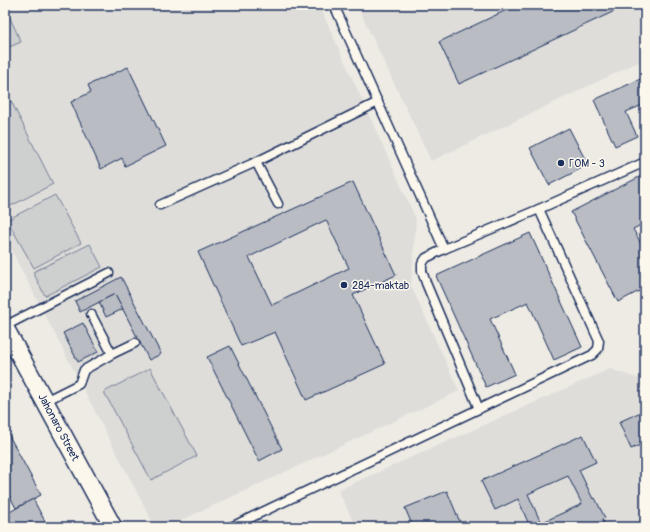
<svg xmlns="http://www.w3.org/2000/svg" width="650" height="532" font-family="Pangolin,sans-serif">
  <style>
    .built { fill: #deddda }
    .green { fill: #cecfcf; stroke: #747f96 }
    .building { fill: #b9bcc3; stroke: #1b2f5e; fill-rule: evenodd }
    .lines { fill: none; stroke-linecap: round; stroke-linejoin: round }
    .service-casing { stroke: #1b2f5e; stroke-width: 11 }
    .minor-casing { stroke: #1b2f5e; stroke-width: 20 }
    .service { stroke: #fbf7ec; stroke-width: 8 }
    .minor { stroke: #fbf7ec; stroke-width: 17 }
    .poi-dot { fill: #1b2f5e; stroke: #fbf7ec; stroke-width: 1.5 }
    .labels { text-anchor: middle; stroke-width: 3; stroke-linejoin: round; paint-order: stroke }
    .poi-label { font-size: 11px; fill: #1b2f5e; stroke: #fbf7ec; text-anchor: start }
    .street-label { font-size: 11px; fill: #1b2f5e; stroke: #fbf7ec }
  </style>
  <rect width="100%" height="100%" fill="#eeebe4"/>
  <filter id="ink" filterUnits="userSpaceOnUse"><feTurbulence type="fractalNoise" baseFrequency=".025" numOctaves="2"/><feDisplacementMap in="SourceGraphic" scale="8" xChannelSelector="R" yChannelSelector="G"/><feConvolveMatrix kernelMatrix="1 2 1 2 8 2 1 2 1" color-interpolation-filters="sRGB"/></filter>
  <g filter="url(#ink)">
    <g class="built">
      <path d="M5 5H319L416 219 411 286 459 391 167 527H155L5 238Z"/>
      <path d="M357 5H645V59L431 161Z"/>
      <path d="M610 369 645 381V527H356L338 490Z"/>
    </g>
    <g class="green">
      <path d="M5 7 21 42 5 49Z"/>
      <path d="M11 101 53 184 7 208 5 203V104Z"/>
      <path d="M55 195 81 243 34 268 7 220Z"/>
      <path d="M90 244 102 267 45 296 33 272Z"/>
      <path d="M150 368 197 456 151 480 104 392Z"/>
    </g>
    <g class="building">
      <path d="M517 5H617L619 9 459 84 439 42Z"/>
      <path d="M128 67 166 146 125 166 122 158 101 169 71 102 91 92 88 85Z"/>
      <path d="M645 77V104L626 112 637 136 615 146 594 100Z"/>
      <path d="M569 128 588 165 549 185 530 148Z"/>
      <path d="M645 174V223L633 229 645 251V288L618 302 571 212Z"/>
      <path d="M353 182 396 275 353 295 385 364 306 400 275 332 241 346 198 252ZM326 220 349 268 272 305 249 257Z"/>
      <path d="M530 233 582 347 554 360 528 302 490 319 515 374 486 387 436 276Z"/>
      <path d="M121 277 161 354 149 360 115 294 80 312 75 301Z"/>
      <path d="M115 294 123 309 106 317 99 302Z"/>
      <path d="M83 323 98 352 78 362 63 333Z"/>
      <path d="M230 346 282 449 259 461 207 357Z"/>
      <path d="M645 410V443L631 449 619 422Z"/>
      <path d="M5 428 41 495 16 508 5 488Z"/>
      <path d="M583 435 596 462 579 470 593 499 595 498 605 518 602 519 606 527H592L591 525 586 527H530L518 499 495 510 481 481ZM568 476 582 504 541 523 528 494Z"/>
      <path d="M447 491 462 527H413L405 508Z"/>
      <path d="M33 499 48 527H13L6 514Z"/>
    </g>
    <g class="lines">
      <defs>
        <g id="service">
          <path d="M334 5 444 249"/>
          <path d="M256 162 278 204"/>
          <path d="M160 205 256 162 378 102"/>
          <path d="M5 326 109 273"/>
          <path d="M112 354 135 343"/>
          <path d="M45 401 79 384 84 370 112 354 91 314"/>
          <path d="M479 409 426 283 422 271V264L426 258 444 249 539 209 645 162"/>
          <path d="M231 527 592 355 598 349 599 341 539 209"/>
        </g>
        <path id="minor" d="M5 328 113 527"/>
      </defs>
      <use href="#service" class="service-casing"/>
      <use href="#minor" class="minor-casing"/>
      <use href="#service" class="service"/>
      <use href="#minor" class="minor"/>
    </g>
  </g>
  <g class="poi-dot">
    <circle cx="561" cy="163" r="4"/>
    <circle cx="344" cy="285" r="4"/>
  </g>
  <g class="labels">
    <g class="poi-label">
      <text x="569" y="167">ГОМ - 3</text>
      <text x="352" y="289">284-maktab</text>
    </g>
    <g class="street-label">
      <text transform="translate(59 427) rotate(62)" y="4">Jahonaro Street</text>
    </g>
  </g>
  <rect width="650" height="532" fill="none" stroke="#fbf7ec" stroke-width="20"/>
  <rect x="10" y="10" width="630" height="512" fill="none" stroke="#1b2f5e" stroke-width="1.5" filter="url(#ink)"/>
</svg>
